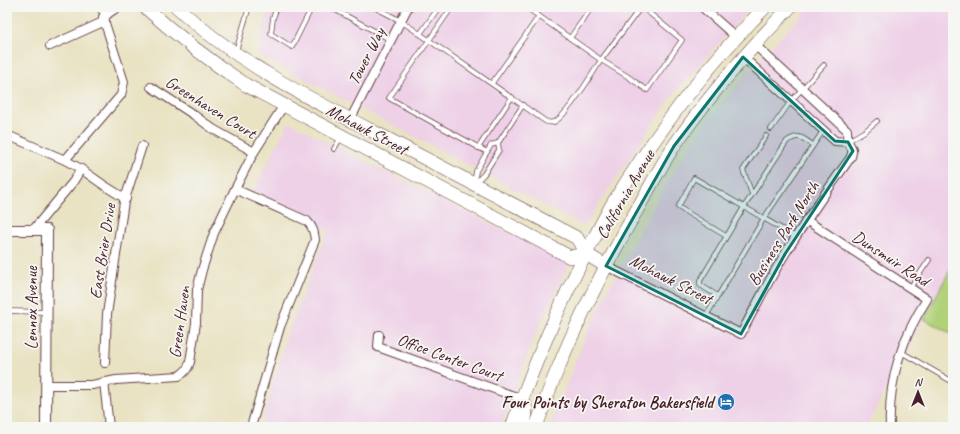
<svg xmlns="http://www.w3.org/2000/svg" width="960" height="434" font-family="Caveat,sans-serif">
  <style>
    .built { fill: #eed0e7 }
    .green { fill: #b1d178; stroke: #7e7852 }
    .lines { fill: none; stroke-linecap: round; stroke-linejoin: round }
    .service-casing { stroke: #623c42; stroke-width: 5.5 }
    .minor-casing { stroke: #623c42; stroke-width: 10 }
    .tertiary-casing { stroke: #623c42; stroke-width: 12 }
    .primary-casing { stroke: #623c42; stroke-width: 14 }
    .service { stroke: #fff; stroke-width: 4 }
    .minor { stroke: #fff; stroke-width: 8 }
    .tertiary { stroke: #fff; stroke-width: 10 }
    .primary { stroke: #fff; stroke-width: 13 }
    .marked { fill: #0f766e; fill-opacity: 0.2; stroke: #0f766e; stroke-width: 3; stroke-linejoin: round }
    .labels { text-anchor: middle; stroke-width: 3.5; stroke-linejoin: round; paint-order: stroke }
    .street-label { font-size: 17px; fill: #4a1f2b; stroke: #f6f6f2 }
    .poi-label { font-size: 17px; font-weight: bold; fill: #4a1f2b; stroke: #f6f6f2; text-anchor: end }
  </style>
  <rect width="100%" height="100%" fill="#f6f6f2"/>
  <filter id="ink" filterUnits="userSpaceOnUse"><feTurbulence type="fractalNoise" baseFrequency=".025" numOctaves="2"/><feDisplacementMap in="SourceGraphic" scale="8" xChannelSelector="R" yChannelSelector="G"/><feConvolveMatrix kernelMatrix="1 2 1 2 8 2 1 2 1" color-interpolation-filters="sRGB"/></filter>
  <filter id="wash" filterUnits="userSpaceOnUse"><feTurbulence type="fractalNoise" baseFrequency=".012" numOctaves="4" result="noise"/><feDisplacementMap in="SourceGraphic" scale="16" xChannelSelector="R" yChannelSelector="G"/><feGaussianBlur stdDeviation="0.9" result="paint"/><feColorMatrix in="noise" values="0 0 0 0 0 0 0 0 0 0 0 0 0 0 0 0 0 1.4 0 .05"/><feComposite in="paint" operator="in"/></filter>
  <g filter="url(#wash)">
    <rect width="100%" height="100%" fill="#e9e3c3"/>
    <g class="built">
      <path d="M269 7H751L671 97 584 226 257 54Z"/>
      <path d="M810 7H953V264L866 427H550L576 360 590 326 609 288 666 184 680 161 697 136 716 111 744 77 775 43Z"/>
      <path d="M289 122 335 146 569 263 531 344 501 427H261L288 332 328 230 253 191Z"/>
    </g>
    <path class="green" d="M953 264V335L924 319Z"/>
  </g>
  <g filter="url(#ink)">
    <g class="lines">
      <defs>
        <g id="service">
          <path d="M277 7 273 18 271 34 292 47 312 7"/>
          <path d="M330 7 391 40"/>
          <path d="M374 7 401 21 420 34 545 121C548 123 550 123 554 122 566 117 593 73 601 60L526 7"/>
          <path d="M452 7 389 98 432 122 487 152"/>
          <path d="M641 7 601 60 627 76 647 90 682 40 642 7"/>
          <path d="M420 34 439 7"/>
          <path d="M570 38 592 7"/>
          <path d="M236 51 249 7"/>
          <path d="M492 83 539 16"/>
          <path d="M771 129 791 101 824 65"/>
          <path d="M848 141 865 131 877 121"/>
          <path d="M498 143 499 150 484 174 474 184 476 171 491 145Z"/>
          <path d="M498 143 523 105"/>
          <path d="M478 148 512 97"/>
          <path d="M334 149 341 137"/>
          <path d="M752 194 743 170 766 136"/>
          <path d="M726 236 678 207 694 178 796 237"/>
          <path d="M910 288 929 260"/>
          <path d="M718 296 764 218 823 131"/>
          <path d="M7 311 46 312"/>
          <path d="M706 316 718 296 700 285V281L744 207 787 141C800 133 802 138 813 145"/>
          <path d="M901 352 953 382"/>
        </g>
        <g id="minor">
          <path d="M100 7 107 15"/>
          <path d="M702 7 736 37"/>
          <path d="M50 46 105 21"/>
          <path d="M743 57 835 141 848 142"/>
          <path d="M151 87 194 115 213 129 254 152"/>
          <path d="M350 120 408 7"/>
          <path d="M7 135 65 160 81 169"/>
          <path d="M65 160 121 95 124 82 103 17 118 7"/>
          <path d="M235 189 307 221C313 227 314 232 315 240L280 327 251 427"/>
          <path d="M806 220 927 299C901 339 888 380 890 427"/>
          <path d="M33 230 73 182 81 169 105 186 126 199"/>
          <path d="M606 266 741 334C755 307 769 280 785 254 806 220 828 189 851 157 854 146 851 150 848 141 847 137 847 133 847 130L755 45"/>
          <path d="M379 335 378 347 522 399"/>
          <path d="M105 363 107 314 124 202 142 146"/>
          <path d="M104 382 109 427"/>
          <path d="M46 385H92L116 380 179 376C185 372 188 369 190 362L196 323 197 290 202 270 214 233 235 189 254 152 284 105"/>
        </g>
        <path id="tertiary" d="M7 230H47L46 427"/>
        <g id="primary">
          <path d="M145 7C177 36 210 61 246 85L570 257 586 254"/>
          <path d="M177 7C237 63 312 100 384 137 448 171 513 204 577 238L586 254 606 266"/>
          <path d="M522 399C528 408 526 417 523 427"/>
          <path d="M512 427C530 374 552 323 576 273 588 250 600 226 613 203 646 150 683 98 724 51 737 36 751 22 765 7"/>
          <path d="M536 427C543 408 549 389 557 371 580 314 609 259 639 206 651 186 661 165 674 146 708 96 748 51 790 7"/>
        </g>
      </defs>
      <use href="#service" class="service-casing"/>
      <use href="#minor" class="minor-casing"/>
      <use href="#tertiary" class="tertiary-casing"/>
      <use href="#primary" class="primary-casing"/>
      <use href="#service" class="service"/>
      <use href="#minor" class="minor"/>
      <use href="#tertiary" class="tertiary"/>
      <use href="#primary" class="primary"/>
    </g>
  </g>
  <path class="marked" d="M743 57 835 141 848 142 853 151 785 254 741 334 606 266 674 146Z"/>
  <defs>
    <symbol id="hotel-disc" viewBox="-11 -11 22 22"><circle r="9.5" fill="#1f6fb2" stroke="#f6f6f2"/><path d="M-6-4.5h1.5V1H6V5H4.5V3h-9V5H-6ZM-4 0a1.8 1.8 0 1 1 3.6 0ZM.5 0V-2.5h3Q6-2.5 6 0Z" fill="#fff"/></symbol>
  </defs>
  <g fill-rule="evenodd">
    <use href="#hotel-disc" x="716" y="392" width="20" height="20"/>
  </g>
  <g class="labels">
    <g class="street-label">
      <text transform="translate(366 56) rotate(-63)" y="6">Tower Way</text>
      <text transform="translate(211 107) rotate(32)" y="6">Greenhaven Court</text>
      <text transform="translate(367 129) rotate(28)" y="6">Mohawk Street</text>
      <text transform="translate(625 194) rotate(-60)" y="6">California Avenue</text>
      <text transform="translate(783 233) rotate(-58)" y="6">Business Park North</text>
      <text transform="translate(102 251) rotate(-81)" y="6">East Brier Drive</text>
      <text transform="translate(891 258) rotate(33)" y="6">Dunsmuir Road</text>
      <text transform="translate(671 279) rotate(27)" y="6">Mohawk Street</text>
      <text transform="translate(31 308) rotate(-90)" y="6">Lennox Avenue</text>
      <text transform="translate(179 322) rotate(-82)" y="6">Green Haven</text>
      <text transform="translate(450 357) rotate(20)" y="6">Office Center Court</text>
    </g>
    <g class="poi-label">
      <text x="713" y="408">Four Points by Sheraton Bakersfield</text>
    </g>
  </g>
  <rect width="960" height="434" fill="none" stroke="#f6f6f2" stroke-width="24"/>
  <g transform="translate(918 392)" stroke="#f6f6f2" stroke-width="3" paint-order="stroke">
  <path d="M0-3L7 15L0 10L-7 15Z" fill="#4a1f2b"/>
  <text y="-6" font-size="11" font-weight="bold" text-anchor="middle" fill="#4a1f2b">N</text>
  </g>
</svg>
